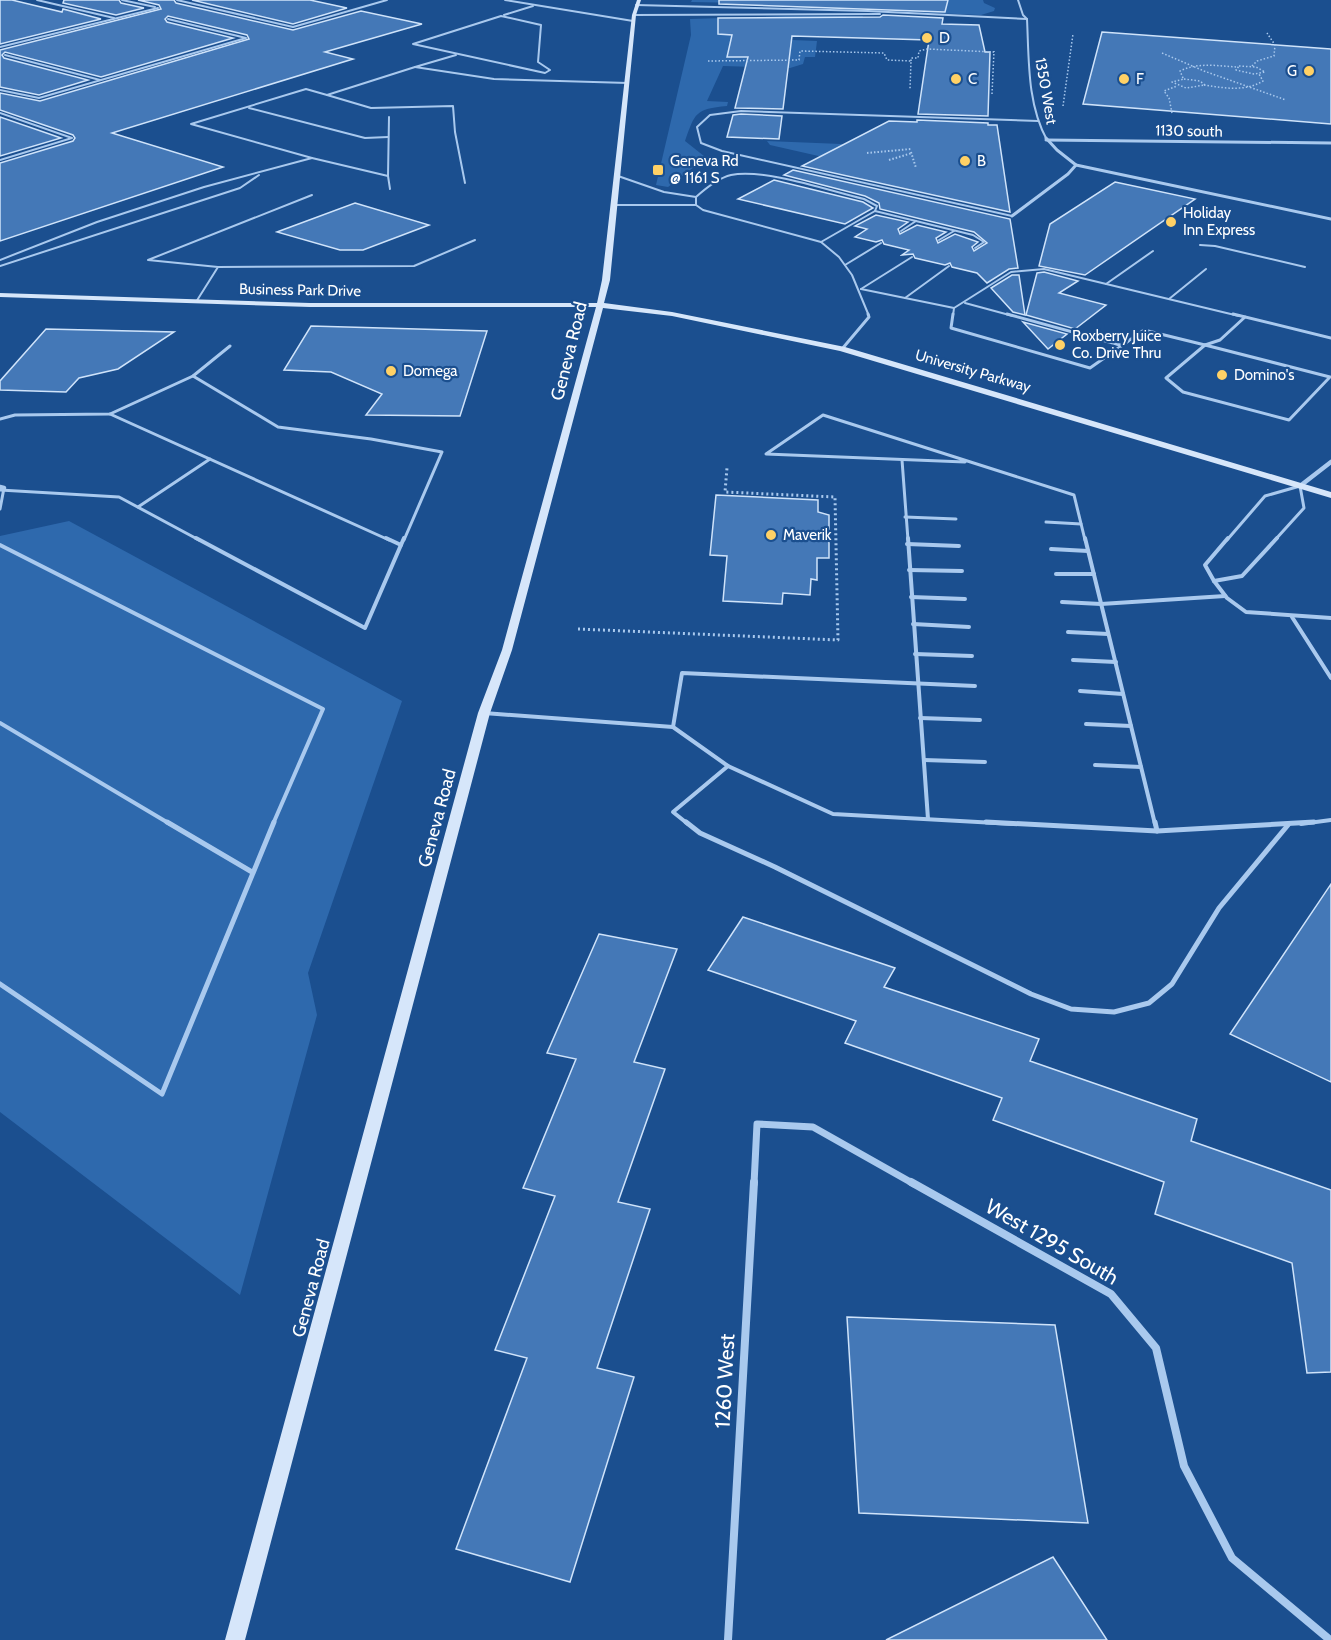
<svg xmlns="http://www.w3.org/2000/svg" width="1331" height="1640" font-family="Cabin,sans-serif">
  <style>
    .green { fill: #2e69ad }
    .building { fill: #4478b7; stroke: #cfe3fa; stroke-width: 1.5 }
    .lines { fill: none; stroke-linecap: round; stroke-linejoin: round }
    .path-far2 { stroke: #a9c9ee; stroke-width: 1.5; stroke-dasharray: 1.5 2; stroke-linecap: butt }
    .path-far1 { stroke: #a9c9ee; stroke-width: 2; stroke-dasharray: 1.5 2; stroke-linecap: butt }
    .path { stroke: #a9c9ee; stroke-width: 3; stroke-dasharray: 2 3; stroke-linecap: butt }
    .lane-far3 { stroke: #a9c9ee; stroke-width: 2 }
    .lane-far2 { stroke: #a9c9ee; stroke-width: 3 }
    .lane-far1 { stroke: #a9c9ee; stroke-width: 4 }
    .lane { stroke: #a9c9ee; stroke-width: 5 }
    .street-far4 { stroke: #a9c9ee; stroke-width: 2 }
    .street-far3 { stroke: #a9c9ee; stroke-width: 3 }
    .street-far2 { stroke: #a9c9ee; stroke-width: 4.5 }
    .street-far1 { stroke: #a9c9ee; stroke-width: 7 }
    .street { stroke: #a9c9ee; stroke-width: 8 }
    .secondary { fill: #d6e6fa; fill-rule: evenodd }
    .poi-dot { fill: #ffd166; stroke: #1b4f8f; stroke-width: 2 }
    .labels { text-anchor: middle; stroke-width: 4.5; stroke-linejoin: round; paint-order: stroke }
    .far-poi-label { font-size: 15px; fill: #fff; stroke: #1b4f8f; text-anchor: start }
    .far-street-label { font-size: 15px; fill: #fff; stroke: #1b4f8f }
    .street-label { font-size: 18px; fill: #fff; stroke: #1b4f8f }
    .near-street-label { font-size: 21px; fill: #fff; stroke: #1b4f8f }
  </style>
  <rect width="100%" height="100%" fill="#1b4f8f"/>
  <g class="green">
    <path d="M692 0H983L984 3 995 8 994 11 981 15 765 6 747 3 691 2Z"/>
    <path d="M786 16H863L861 22 735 19 727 57 789 59 792 40 817 41 815 57H805L803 64 790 68 723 66 707 101 728 102 727 106C695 109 695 113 685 141L709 160 694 167 668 187 656 185 691 35 690 19Z"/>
    <path d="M767 141 866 145 911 177 770 145Z"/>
    <path d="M69 521 402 701 308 973 317 1015 240 1295 0 1112V536Z"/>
  </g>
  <g class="building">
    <path d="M0 0H12L62 12 63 9 101 19 0 44Z"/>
    <path d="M64 0H119L121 3 144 8 116 15 63 3Z"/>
    <path d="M138 0H174L176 3 293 30 361 11 422 24 325 52 353 59 112 133 223 167 0 241V163L73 141 75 138 73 135 0 110V93L40 101 249 39 247 35 168 16 165 19 167 22 233 38 101 77 5 52 2 55 4 58 88 80 39 95 0 87V50L161 9 159 5Z"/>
    <path d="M192 0H310L347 8 293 24Z"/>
    <path d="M719 0H948L945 12 719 4Z"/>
    <path d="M883 15 943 18 942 24 979 25 985 52H990L988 116 918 114 929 40 792 36 783 109 735 108 748 57H727L732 35 718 34V18L880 17Z"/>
    <path d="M1102 32 1331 49V124L1083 104Z"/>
    <path d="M741 114 782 116 779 139 727 137 733 115Z"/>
    <path d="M0 117 61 138 0 156Z"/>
    <path d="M917 120 988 123V125H997L1010 212 802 166 889 121 917 122Z"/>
    <path d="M793 170 1010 219 1018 268 1009 269 987 283 977 273 952 267 950 263 945 265 915 258 913 254 902 255 909 250 884 244 882 240 876 242 855 237 867 229 855 226 876 215 908 222 898 229 900 234 917 225 946 232 936 238 938 243 955 234 978 242 972 247 974 251 987 243 974 232 880 209 879 203 865 196 784 175Z"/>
    <path d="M774 180 863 202 873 208 845 224 738 199Z"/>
    <path d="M1115 182 1195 199 1085 275 1039 266 1050 224Z"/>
    <path d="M355 203 429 225 363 250H340L277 232Z"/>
    <path d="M1044 272 1078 281 1059 293 1106 305 1075 329 1026 315 1037 273Z"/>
    <path d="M1012 275H1019L1025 315 1013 312 991 288Z"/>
    <path d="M1023 322 1067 334 1048 349Z"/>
    <path d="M311 326 487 331 460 416 366 415 382 394 331 372 284 370Z"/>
    <path d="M46 329 174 332 118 369 79 378 66 392 0 390V381Z"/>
    <path d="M716 495 818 500V512L829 515V558H817V580L811 579 810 595 783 593 782 604 723 601 727 556 710 555Z"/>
    <path d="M1331 884V1082L1230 1034Z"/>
    <path d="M743 917 895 968 884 987 1039 1039 1030 1061 1197 1119 1191 1141 1331 1190V1372L1307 1373 1292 1263 1155 1214 1164 1182 993 1120 1002 1098 845 1043 856 1021 708 970Z"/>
    <path d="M599 934 677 949 634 1062 665 1069 618 1202 650 1209 597 1368 634 1377 570 1582 456 1549 527 1358 495 1350 555 1196 523 1188 576 1059 547 1053Z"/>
    <path d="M847 1317 1055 1325 1088 1523 859 1513Z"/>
    <path d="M1053 1557 1107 1640H886Z"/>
  </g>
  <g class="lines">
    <g class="path-far2">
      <path d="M1162 53 1204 71 1286 100"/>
      <path d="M708 61 799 60 800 51 884 53 887 60 911 61 910 89"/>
      <path d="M911 61V58H918L919 51 927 49 994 52"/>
      <path d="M1239 66 1256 67 1265 72 1254 74 1236 70Z"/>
      <path d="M1252 66 1257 61 1274 56 1275 45 1267 33"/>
      <path d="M1183 78 1180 71C1198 62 1218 66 1237 67"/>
      <path d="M1184 79 1200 81 1205 85 1186 88 1172 82Z"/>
      <path d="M1204 85C1224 88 1245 92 1263 81L1259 74"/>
      <path d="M992 94 994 51"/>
      <path d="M1063 106 1073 34"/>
      <path d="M1172 113 1169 98 1164 91 1177 86"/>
    </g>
    <g class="path-far1">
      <path d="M911 152 916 168"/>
      <path d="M867 153 911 149"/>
      <path d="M889 160 912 153"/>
    </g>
    <path class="path" d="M578 629 838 640 835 497 725 492 727 468"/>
    <g class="lane-far3">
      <path d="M37 0 114 18"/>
      <path d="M122 0 155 7"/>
      <path d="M177 0 293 27 387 0"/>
      <path d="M505 0 633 21"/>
      <path d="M636 5 868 11 1027 19"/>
      <path d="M504 15 533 6"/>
      <path d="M634 15 880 14"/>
      <path d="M501 16 541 25 538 62 550 70 545 73 413 44Z"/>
      <path d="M0 47 158 8"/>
      <path d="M5 55 100 80"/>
      <path d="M456 55 415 67 494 79 628 83"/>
      <path d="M0 90 39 98 246 38 168 19"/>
      <path d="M327 95 371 108 453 106 455 132 465 183"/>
      <path d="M249 108 365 138 388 137"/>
      <path d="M0 113 72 138 0 160"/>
      <path d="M312 158 388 176 390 189"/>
      <path d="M388 176 389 117"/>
      <path d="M618 176 664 192 696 197"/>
      <path d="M614 205H696"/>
      <path d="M1012 216 722 151 701 143 697 127 710 115 741 111 1038 121"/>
      <path d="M901 231 916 221"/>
      <path d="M939 240 954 231"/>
      <path d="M821 242 875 211 973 235 984 242 975 248"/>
      <path d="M1200 245 1215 246 1305 267"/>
      <path d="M0 260 97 222 204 187 312 158 191 124 306 89 327 95 415 67"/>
      <path d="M845 265 881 243"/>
      <path d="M0 266 240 188 259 175"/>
      <path d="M218 267 414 266 475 240"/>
      <path d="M1106 284 1153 251"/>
      <path d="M861 289 954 308 1011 272 1044 269 1239 316"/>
      <path d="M861 289 912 257"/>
      <path d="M905 298 949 266"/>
      <path d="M1169 299 1206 269"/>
      <path d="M196 302 218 267 148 260 312 195"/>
      <path d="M965 303 1013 316"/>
      <path d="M869 316 852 275 839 257 821 242 703 210 696 205V197C706 188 718 178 731 175 764 168 830 191 864 199L877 206 875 211"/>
      <path d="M953 316 954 308"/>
    </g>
    <g class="lane-far2">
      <path d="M953 314 951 328 1090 368 1144 330 1205 345"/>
      <path d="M1007 314 1120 345"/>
      <path d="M1233 314 1331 338"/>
      <path d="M1205 345 1330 377 1289 420 1183 392 1166 378Z"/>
      <path d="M1205 345 1220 340 1245 317"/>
      <path d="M842 349 869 317 868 314"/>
      <path d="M193 376 278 427 371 439 442 452 404 540"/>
      <path d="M110 414 389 540"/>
      <path d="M0 419 15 415 110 414 193 376 230 346"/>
      <path d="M902 460 908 540"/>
      <path d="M965 462 766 454 823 415 1074 495 1085 540"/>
      <path d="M0 490 119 497 199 540"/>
      <path d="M138 507 210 459"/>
      <path d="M0 509 4 488"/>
      <path d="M905 517 956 519"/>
      <path d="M1046 522 1081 524"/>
      <path d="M1227 540 1265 496 1300 486 1304 508 1275 540"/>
    </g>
    <g class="lane-far1">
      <path d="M196 538 365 628 404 538"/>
      <path d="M386 538 401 545"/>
      <path d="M908 538 928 819"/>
      <path d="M1085 538 1155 824"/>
      <path d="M907 544 959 546"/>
      <path d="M0 545 323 709 273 824"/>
      <path d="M1051 549 1088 551"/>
      <path d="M909 570 962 571"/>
      <path d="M1056 574H1094"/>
      <path d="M1214 581 1227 598 1246 612 1331 618"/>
      <path d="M1214 581 1205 565 1228 538"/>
      <path d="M1214 581 1242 576 1277 538"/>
      <path d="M911 597 965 599"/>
      <path d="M1062 602 1101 604 1225 596"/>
      <path d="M1292 617 1331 678"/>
      <path d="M913 624 969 627"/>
      <path d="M1068 632 1108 634"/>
      <path d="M915 654 972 656"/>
      <path d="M1073 660 1116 662"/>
      <path d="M1080 691 1123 694"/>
      <path d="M484 713 673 727 728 766 833 814 1014 824"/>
      <path d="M920 718 980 720"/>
      <path d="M0 723 170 824"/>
      <path d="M1086 724 1131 726"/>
      <path d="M673 727 682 673 975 686"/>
      <path d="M924 760 985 762"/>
      <path d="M1095 765 1141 767"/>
      <path d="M688 824 673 812 728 766"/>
      <path d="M1301 824 1331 820"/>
    </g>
    <g class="lane">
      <path d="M167 822 252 872"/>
      <path d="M686 822 700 833 775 867 1031 994 1071 1009 1114 1012 1149 1003 1172 984 1219 908 1288 825"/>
      <path d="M986 822 1157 831 1314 822"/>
      <path d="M1155 822 1157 831"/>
      <path d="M0 984 162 1094 274 822"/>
    </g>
    <path class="street-far4" d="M1018 0 1023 15 1027 19C1029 59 1027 104 1047 140"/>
    <g class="street-far3">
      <path d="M1046 140 1331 143"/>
      <path d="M1076 165 1331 219"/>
      <path d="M1012 216 1068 174 1076 165 1057 150 1046 138"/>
    </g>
    <g class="street-far2">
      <path d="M1300 486 1331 462"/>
      <path d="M0 487 4 488"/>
    </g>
    <path class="street-far1" d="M754 1184 757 1124 813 1127 914 1184"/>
    <g class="street">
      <path d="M911 1182 1111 1294 1156 1348 1184 1466 1232 1558 1330 1640"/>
      <path d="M728 1640 754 1182"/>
    </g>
    <path class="secondary" d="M637 0H641L636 15 610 280 604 303 672 312 845 347 1331 492V498L840 351 672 316 603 308 512 650 490 713 245 1640H225L478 713 502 650 596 307H310L0 297V293L310 303H597L602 280 632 15Z"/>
  </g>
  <g class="poi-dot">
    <circle cx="927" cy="38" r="6"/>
    <circle cx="1309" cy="71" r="6"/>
    <circle cx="956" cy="79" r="6"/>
    <circle cx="1124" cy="79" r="6"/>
    <circle cx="965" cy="161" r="6"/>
    <rect x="652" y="164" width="12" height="12" rx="3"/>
    <circle cx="1171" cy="222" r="6"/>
    <circle cx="1060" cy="345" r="6"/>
    <circle cx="391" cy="371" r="6"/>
    <circle cx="1222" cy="375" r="6"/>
    <circle cx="771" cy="535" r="6"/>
  </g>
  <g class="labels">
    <g class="far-poi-label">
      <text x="939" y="43">D</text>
      <text x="1297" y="76" text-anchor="end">G</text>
      <text x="968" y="84">C</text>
      <text x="1136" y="84">F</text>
      <text x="670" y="166">Geneva Rd<tspan x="670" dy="17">@ 1161 S</tspan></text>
      <text x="977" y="166">B</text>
      <text x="1183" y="218">Holiday<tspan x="1183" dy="17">Inn Express</tspan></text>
      <text x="1072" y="341">Roxberry Juice<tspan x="1072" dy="17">Co. Drive Thru</tspan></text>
      <text x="403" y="376">Domega</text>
      <text x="1234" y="380">Domino's</text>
      <text x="783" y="540">Maverik</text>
    </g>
    <g class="far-street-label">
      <text transform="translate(1046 91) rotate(80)" y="5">1350 West</text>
      <text transform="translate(1189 131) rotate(1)" y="5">1130 south</text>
      <text transform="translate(300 290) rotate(1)" y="5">Business Park Drive</text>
      <text transform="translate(973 371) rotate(16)" y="5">University Parkway</text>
    </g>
    <g class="street-label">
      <text transform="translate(569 351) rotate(-76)" y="6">Geneva Road</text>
      <text transform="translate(437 818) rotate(-75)" y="6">Geneva Road</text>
      <text transform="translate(311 1288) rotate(-75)" y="6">Geneva Road</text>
    </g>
    <g class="near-street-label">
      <text transform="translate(1052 1242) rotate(30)" y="7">West 1295 South</text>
      <text transform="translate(725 1381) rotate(-87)" y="7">1260 West</text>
    </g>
  </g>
</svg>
